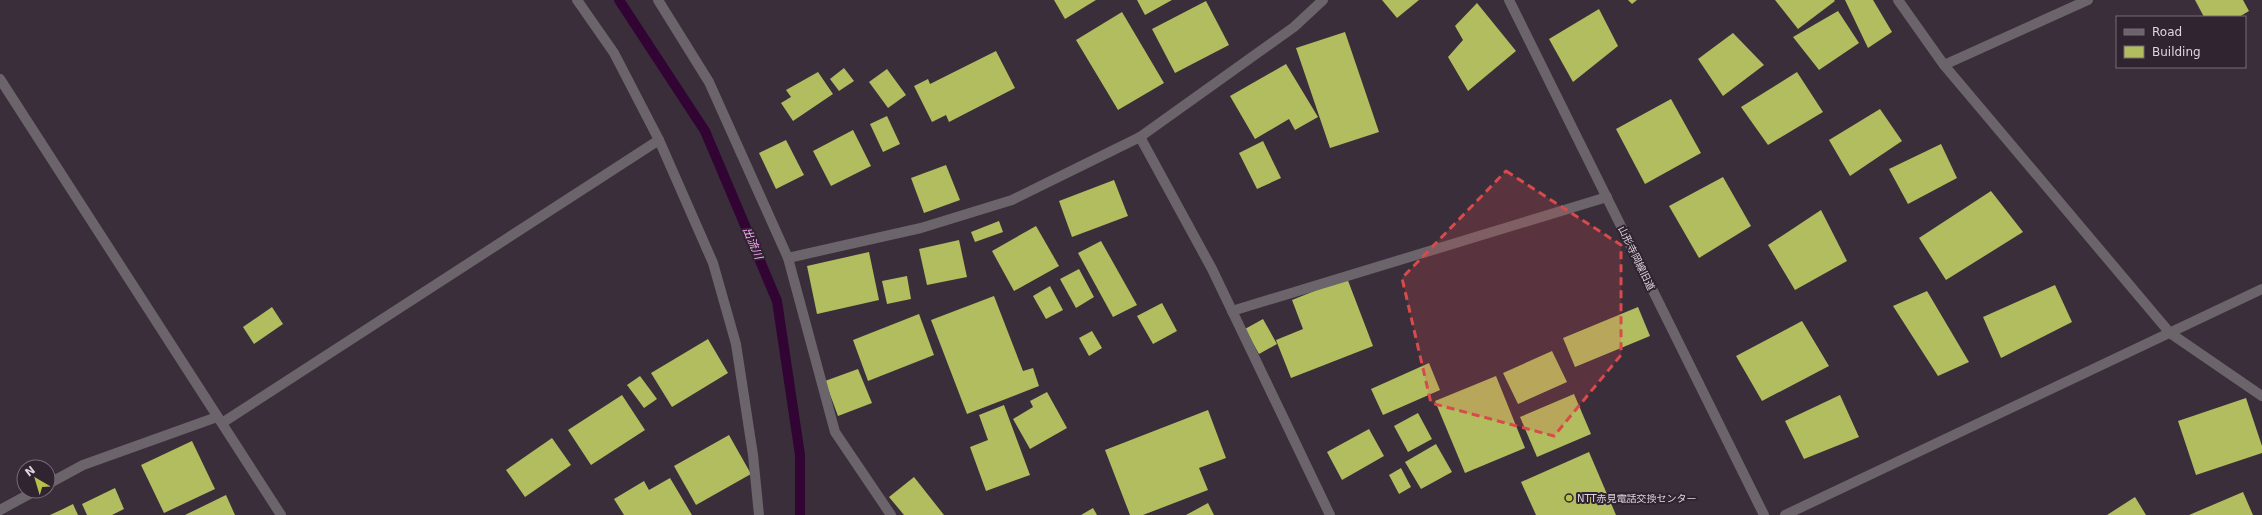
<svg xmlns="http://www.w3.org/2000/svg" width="2262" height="515" font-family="'DejaVu Sans','Noto Sans JP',sans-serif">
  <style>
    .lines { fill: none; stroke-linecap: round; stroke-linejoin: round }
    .stream { stroke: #320433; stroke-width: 10 }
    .building { fill: #b1bd5f }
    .minor { stroke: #6b656b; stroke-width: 10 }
    .marked { fill: #d84b4c; fill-opacity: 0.2; stroke: #d84b4c; stroke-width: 3; stroke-dasharray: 8 5; stroke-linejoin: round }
    .poi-dot { fill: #b5c24a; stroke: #302430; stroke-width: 1.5 }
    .labels { text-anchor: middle; stroke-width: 4; stroke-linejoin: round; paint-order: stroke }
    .street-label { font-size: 10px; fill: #ded6de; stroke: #302430 }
    .poi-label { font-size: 10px; fill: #ded6de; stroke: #302430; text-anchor: start }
    .water-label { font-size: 11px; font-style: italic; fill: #fda6fd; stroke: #302430 }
  </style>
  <rect width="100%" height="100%" fill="#3a2e3a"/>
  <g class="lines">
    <path class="stream" d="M619 0 705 131 777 301 800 455V515"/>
  </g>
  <g class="building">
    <path d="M1054 0H1096L1065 19Z"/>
    <path d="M1137 0H1172L1145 15Z"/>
    <path d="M1382 0H1419L1397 18Z"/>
    <path d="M1628 0H1637L1632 4Z"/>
    <path d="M1775 0H1834L1835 1 1798 29Z"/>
    <path d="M1845 0H1873L1892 32 1868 48Z"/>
    <path d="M2195 0H2243L2249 11 2239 17H2204Z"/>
    <path d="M1206 1 1229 45 1175 73 1152 29Z"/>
    <path d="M1477 3 1516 51 1468 91 1448 57 1463 40 1455 26Z"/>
    <path d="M1599 9 1618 46 1573 82 1549 39Z"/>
    <path d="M1838 11 1859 43 1819 70 1793 37Z"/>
    <path d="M1122 12 1164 83 1118 110 1076 40Z"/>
    <path d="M1345 32 1379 132 1330 148 1296 48Z"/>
    <path d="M1733 33 1764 65 1723 96 1698 59Z"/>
    <path d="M996 51 1015 88 949 122 946 115 932 122 914 86 928 79 930 84Z"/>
    <path d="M1286 64 1318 117 1295 130 1289 119 1255 139 1230 96Z"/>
    <path d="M844 68 854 81 839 91 830 79Z"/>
    <path d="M887 69 906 95 888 108 869 82Z"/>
    <path d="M818 72 833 94 793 121 781 103 791 97 786 90Z"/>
    <path d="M1797 72 1823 112 1768 145 1741 107Z"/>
    <path d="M1671 99 1701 153 1645 184 1616 129Z"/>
    <path d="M1880 109 1902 141 1850 176 1829 140Z"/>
    <path d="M887 116 900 144 883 152 870 124Z"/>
    <path d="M853 130 871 166 831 186 813 151Z"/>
    <path d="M786 140 804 175 776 189 759 153Z"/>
    <path d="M1263 141 1281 178 1257 189 1239 153Z"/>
    <path d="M1941 144 1957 178 1908 204 1889 169Z"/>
    <path d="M946 165 960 200 924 213 911 178Z"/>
    <path d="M1723 177 1751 226 1699 258 1669 206Z"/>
    <path d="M1114 180 1128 216 1072 237 1059 201Z"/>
    <path d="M1991 191 2023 232 1946 280 1919 238Z"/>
    <path d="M1821 210 1847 261 1795 290 1768 245Z"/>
    <path d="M999 221 1003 232 975 242 971 232Z"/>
    <path d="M1036 226 1059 266 1014 291 992 251Z"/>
    <path d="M959 240 967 277 927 285 919 249Z"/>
    <path d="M1101 241 1137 305 1113 317 1078 253Z"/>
    <path d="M869 252 879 300 817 314 807 266Z"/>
    <path d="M1079 269 1094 297 1076 308 1060 279Z"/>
    <path d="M907 276 911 299 887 304 882 281Z"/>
    <path d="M1347 278 1373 346 1291 378 1276 340 1303 329 1292 300Z"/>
    <path d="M2055 285 2072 322 2001 358 1983 317Z"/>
    <path d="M1050 286 1063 310 1046 319 1033 296Z"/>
    <path d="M1927 291 1969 362 1938 376 1893 306Z"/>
    <path d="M994 296 1023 371 1033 368 1039 386 967 414 931 320Z"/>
    <path d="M1162 303 1177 331 1153 344 1137 316Z"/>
    <path d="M272 307 283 324 254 344 243 327Z"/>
    <path d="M1638 307 1650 336 1575 367 1563 338Z"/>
    <path d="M919 314 934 355 868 381 853 340Z"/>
    <path d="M1263 319 1277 344 1259 354 1245 329Z"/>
    <path d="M1802 321 1829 366 1762 401 1736 356Z"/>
    <path d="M1092 331 1102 348 1089 356 1079 338Z"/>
    <path d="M708 339 728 373 672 407 651 373Z"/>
    <path d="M1552 351 1567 382 1518 404 1503 373Z"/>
    <path d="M1429 363 1440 390 1383 415 1371 389Z"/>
    <path d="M858 369 872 403 838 416 825 381Z"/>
    <path d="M640 376 657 399 644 408 627 385Z"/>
    <path d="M1496 376 1525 448 1465 473 1435 401Z"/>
    <path d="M1047 392 1067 428 1030 449 1013 419 1033 407 1030 401Z"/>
    <path d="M1574 394 1591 434 1537 457 1520 417Z"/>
    <path d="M622 395 645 430 591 465 568 430Z"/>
    <path d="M1840 395 1859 437 1804 459 1785 421Z"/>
    <path d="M2246 398 2262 446V453L2196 475 2178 421Z"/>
    <path d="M1004 405 1030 475 986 491 970 447 988 440 979 415Z"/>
    <path d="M1208 410 1226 458 1199 468 1208 490 1143 515H1130L1105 450Z"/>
    <path d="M1418 413 1432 439 1408 452 1394 426Z"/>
    <path d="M1369 429 1384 456 1342 480 1327 452Z"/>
    <path d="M729 435 751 474 696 505 674 466Z"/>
    <path d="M552 438 571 465 525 497 506 470Z"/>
    <path d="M192 441 215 489 164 513 141 465Z"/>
    <path d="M1436 444 1452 472 1421 489 1405 462Z"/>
    <path d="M1589 452 1616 515H1536L1521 482Z"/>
    <path d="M1401 468 1411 487 1399 494 1389 475Z"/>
    <path d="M914 477 944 515H904L889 497Z"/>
    <path d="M670 478 692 515H624L614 499 644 481 649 490Z"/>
    <path d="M115 488 124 509 112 515H87L82 504Z"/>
    <path d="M2243 492 2253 515H2189Z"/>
    <path d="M226 495 235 515H185Z"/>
    <path d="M2135 497 2146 515H2107Z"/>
    <path d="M1208 503 1214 515H1186Z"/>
    <path d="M73 504 78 515H50L63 509Z"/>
    <path d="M1093 508 1097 515H1081Z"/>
  </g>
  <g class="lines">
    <g class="minor">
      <path d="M577 0 614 53 659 140 713 263 736 344 753 455 759 515"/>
      <path d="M658 0 709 82 788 258 835 432 891 515"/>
      <path d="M1509 0 1764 515"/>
      <path d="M1898 0 1944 65 2170 333 2262 396"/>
      <path d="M1944 65 2088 0"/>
      <path d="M0 79 281 515"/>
      <path d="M1140 137 1212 269 1330 515"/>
      <path d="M788 258 921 228 1012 200 1140 137 1294 27 1323 0"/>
      <path d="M1232 311 1607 197"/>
      <path d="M222 423 659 140"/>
      <path d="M48 484 83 465 217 417"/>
      <path d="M0 510 35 491"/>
      <path d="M1785 515 2262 289"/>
    </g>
  </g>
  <path class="marked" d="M1506 171 1621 245V355L1554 436 1431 403 1402 278Z"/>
  <circle class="poi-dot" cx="1569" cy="498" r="4"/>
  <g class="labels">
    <g class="street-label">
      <text transform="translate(1637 258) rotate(64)" y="4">山形寺岡線旧道</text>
    </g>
    <g class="poi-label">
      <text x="1577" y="502">NTT赤見電話交換センター</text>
    </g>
    <g class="water-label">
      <text transform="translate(753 243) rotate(67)" y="4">出流川</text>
    </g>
  </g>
  <rect x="2116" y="16" width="130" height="52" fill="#302430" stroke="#766b76"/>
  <rect x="2124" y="29" width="20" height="6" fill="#6b656b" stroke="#766b76"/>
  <text x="2152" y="36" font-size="12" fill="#ded6de">Road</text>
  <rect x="2124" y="46" width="20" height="12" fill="#b1bd5f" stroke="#766b76"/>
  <text x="2152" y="56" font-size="12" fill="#ded6de">Building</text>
  <g transform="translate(36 479) rotate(322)"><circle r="19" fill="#302430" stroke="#766b76"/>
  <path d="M0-3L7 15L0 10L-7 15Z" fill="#b5c24a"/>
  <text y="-6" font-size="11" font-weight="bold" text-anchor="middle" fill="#ded6de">N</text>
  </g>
</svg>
